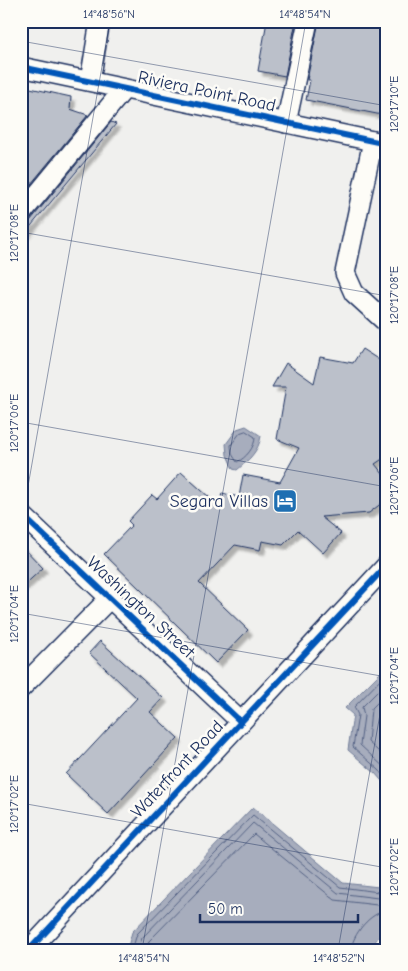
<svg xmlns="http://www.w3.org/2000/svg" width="408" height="971" font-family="'Comic Neue',sans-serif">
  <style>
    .water { fill: #a7adbd; stroke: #6f7b97 }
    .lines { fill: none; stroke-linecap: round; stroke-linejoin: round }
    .shore { stroke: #536184; stroke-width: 1 }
    .building { fill: #bbc0ca; stroke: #1b2f5e; filter: url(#shadow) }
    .street-casing { stroke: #1b2f5e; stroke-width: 22 }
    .street { stroke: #fdfcf7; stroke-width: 19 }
    .cycleway-casing { stroke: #fdfcf7; stroke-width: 9 }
    .cycleway { stroke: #0057b8; stroke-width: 6 }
    .ticks { fill: none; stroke: #1b2f5e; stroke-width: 1; stroke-opacity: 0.45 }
    .labels { text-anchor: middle; stroke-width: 5; stroke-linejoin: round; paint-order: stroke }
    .street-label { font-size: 18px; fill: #1b2f5e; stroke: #fdfcf7 }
    .poi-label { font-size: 18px; fill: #1b2f5e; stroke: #fdfcf7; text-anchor: end }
    .neatline { fill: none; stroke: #1b2f5e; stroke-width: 2 }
    .ticks-label { font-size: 12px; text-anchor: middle; fill: #1b2f5e }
  </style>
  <defs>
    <filter id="shadow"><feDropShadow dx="4.5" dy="4.5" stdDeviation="1" flood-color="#0004"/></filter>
  </defs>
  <rect width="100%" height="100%" fill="#f0f0ee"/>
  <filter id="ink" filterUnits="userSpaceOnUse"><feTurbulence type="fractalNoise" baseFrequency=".02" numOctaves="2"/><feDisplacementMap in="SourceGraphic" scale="10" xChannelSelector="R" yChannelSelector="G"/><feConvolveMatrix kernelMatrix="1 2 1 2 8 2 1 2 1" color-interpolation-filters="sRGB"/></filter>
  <g filter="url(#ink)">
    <g class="water">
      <path d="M246 426 261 436C259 451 248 461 237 470L233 469 227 455 226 444 237 429Z"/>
      <path d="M387 666V787L375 773 348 750 353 715 345 708Z"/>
      <path d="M253 807 343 883 379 887 384 877 387 879V927L368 950H127L132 932Z"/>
    </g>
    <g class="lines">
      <g class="shore">
        <path d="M246 431 255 437C255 447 246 458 237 462L232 454 231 445 240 433Z"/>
        <path d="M387 673 354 707 358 715 353 747 379 770 387 779"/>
        <path d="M387 682 362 707 364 716 360 745 387 770"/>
        <path d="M387 693 371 709 368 742 387 759"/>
        <path d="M132 950 137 934 253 815 340 887 379 892 383 890 387 883"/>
        <path d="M138 950 142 938 253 823 338 893 378 898 387 895"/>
        <path d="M146 950 149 941 254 834 335 900 377 905 387 904"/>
        <path d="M351 950C352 935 371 911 387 911"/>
      </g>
    </g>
    <g class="building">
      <path d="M267 21H296L285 76 258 71Z"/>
      <path d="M319 21H387V116L306 100 310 80H307Z"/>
      <path d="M21 86 71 97 70 109 88 115 21 196Z"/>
      <path d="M111 122 116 124 21 238V225L30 221Z"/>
      <path d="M362 349 387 365V456L375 464 387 479V499L369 513 321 517 341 533 323 553 298 530 283 545 262 541 260 550 235 545 199 583 248 630 216 663 104 554 132 525 128 521 152 495 157 499 181 472 219 506 222 493 239 497 243 475 280 482 299 448 277 439 286 387H272L286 363 314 383 320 357 353 363Z"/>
      <path d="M21 545 43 568 21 588Z"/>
      <path d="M100 641 163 698 150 712 178 738 108 814 66 774 137 698 89 653Z"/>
    </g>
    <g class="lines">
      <defs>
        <g id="street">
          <path d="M21 67 387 144"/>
          <path d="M90 81 100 21"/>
          <path d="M286 123 308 21"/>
          <path d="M373 141 345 273 354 293 387 323"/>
          <path d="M21 214 124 89"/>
          <path d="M21 514 241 722"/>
          <path d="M21 688 109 599"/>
          <path d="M29 950 387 565"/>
        </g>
      </defs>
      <use href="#street" class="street-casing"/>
      <use href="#street" class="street"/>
      <defs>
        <g id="cycleway">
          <path d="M21 67 387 144"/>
          <path d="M21 514 241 722"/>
          <path d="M29 950 387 565"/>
        </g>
      </defs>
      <use href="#cycleway" class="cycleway-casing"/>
      <use href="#cycleway" class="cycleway"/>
    </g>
  </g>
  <path class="ticks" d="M21 41 387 106M21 232 387 296M21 422 387 487M21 526 110 21M21 613 387 677M21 803 387 868M142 950 306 21M338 950 387 675"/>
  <defs>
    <symbol id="hotel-square" viewBox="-11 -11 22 22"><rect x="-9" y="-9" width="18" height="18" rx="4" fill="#1f6fb2" stroke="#fdfcf7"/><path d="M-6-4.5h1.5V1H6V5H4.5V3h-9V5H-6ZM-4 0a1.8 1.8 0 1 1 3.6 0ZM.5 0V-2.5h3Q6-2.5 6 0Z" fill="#fff"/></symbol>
  </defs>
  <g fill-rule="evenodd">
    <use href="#hotel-square" x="271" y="487" width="28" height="28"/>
  </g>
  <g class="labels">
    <g class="street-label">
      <text transform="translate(207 91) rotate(12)" y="6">Riviera Point Road</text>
      <text transform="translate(141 607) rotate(43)" y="6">Washington Street</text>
      <text transform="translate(177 769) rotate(-47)" y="6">Waterfront Road</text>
    </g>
    <g class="poi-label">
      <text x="268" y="507">Segara Villas</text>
    </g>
  </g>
  <rect width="408" height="971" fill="none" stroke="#fdfcf7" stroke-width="55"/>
  <path d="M200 914v8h158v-8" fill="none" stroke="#1b2f5e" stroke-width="2.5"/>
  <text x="208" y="914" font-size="15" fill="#1b2f5e" stroke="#fdfcf7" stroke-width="4" paint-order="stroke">50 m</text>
  <rect x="28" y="28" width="352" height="916" class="neatline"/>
  <g class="ticks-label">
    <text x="109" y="18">14°48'56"N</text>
    <text x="305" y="18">14°48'54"N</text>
    <text transform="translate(394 104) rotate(-90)" y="4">120°17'10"E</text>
    <text transform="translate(14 233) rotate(-90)" y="4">120°17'08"E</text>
    <text transform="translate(394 295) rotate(-90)" y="4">120°17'08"E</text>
    <text transform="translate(14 423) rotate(-90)" y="4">120°17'06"E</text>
    <text transform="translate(394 486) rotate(-90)" y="4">120°17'06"E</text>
    <text transform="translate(14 614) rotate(-90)" y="4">120°17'04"E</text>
    <text transform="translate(394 676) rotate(-90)" y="4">120°17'04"E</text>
    <text transform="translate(14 804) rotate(-90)" y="4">120°17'02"E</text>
    <text transform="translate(394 867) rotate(-90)" y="4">120°17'02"E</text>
    <text x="144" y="962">14°48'54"N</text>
    <text x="339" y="962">14°48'52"N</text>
  </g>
</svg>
